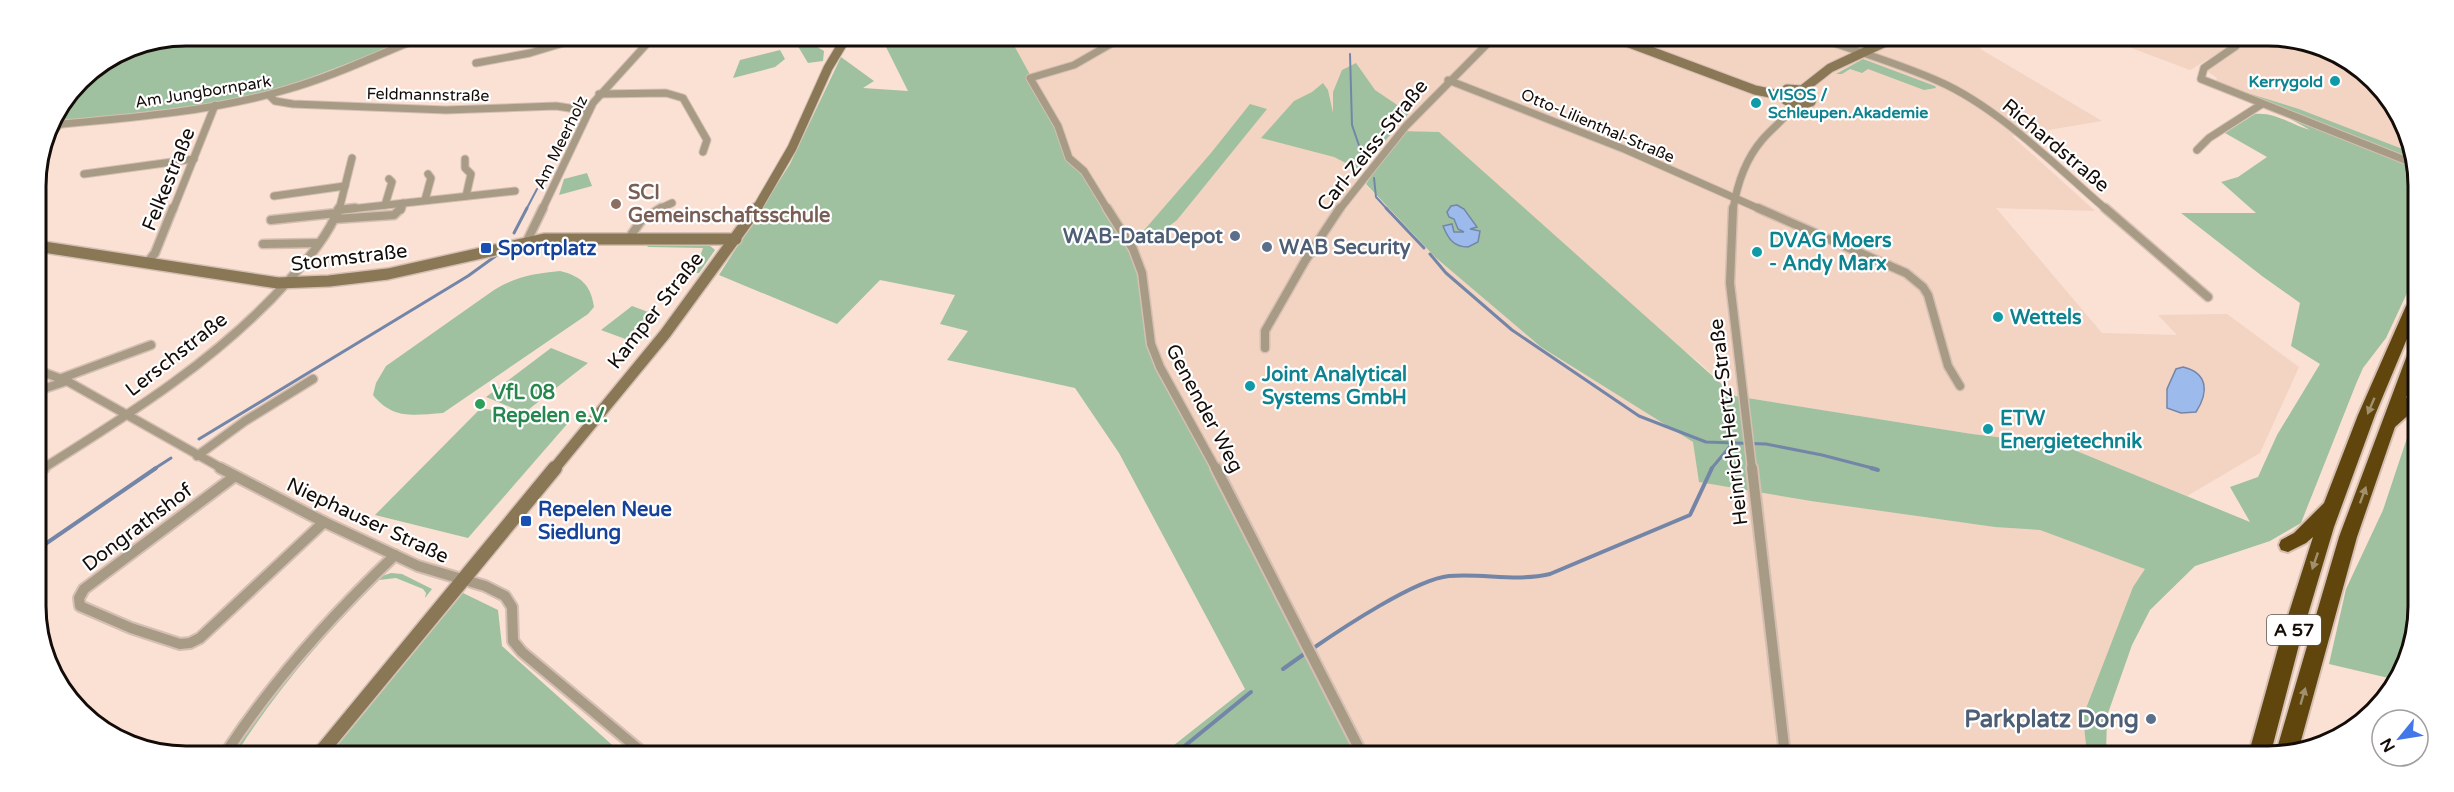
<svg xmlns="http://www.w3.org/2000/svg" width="2454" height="792" font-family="'Varela Round',sans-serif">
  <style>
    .built { fill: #f3d3c1 }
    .green { fill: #9fc1a0 }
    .water { fill: #9cbbec; stroke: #7386a8; stroke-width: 1.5 }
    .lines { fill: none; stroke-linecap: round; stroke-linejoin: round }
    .stream-far2 { stroke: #7386a8; stroke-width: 2 }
    .stream-far1 { stroke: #7386a8; stroke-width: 3 }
    .stream { stroke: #7386a8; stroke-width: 4 }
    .street-far2-casing { stroke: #d5bfb3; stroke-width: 9 }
    .street-far1-casing { stroke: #d5bfb3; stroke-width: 11 }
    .street-casing { stroke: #d5bfb3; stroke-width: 14 }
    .secondary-far2-casing { stroke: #d5bfb3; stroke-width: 11 }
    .secondary-far1-casing { stroke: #d5bfb3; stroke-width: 14 }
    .secondary-casing { stroke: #d5bfb3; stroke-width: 17 }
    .highway-casing { stroke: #d5bfb3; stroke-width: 4 }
    .street-far2 { stroke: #a89b85; stroke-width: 7 }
    .street-far1 { stroke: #a89b85; stroke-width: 8 }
    .street { stroke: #a89b85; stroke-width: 10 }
    .secondary-far2 { stroke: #897755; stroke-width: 9 }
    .secondary-far1 { stroke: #897755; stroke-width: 11 }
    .secondary { stroke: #897755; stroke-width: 14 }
    .highway { fill: #60460d; fill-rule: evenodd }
    .oneway { fill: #a0906e }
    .culture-dot { fill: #0f9aa8; stroke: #fff; stroke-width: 2 }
    .education-dot { fill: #8d6e63; stroke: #fff; stroke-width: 2 }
    .service-dot { fill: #5c6f8a; stroke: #fff; stroke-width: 2 }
    .transit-dot { fill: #1a4fb4; stroke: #fff; stroke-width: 2 }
    .leisure-dot { fill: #2e9e5b; stroke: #fff; stroke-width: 2 }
    .labels { text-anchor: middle; stroke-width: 4.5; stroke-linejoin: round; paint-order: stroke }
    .far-culture-label { font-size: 16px; font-weight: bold; fill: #0d838f; stroke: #fff; text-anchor: end }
    .far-street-label { font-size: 16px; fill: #140c08; stroke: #fff }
    .shield { fill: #fff; stroke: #5a5552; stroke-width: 1.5 }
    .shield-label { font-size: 18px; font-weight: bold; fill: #140c08 }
    .street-label { font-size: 20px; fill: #140c08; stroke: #fff }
    .education-label { font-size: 20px; font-weight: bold; fill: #785e54; stroke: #fff; text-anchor: start }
    .service-label { font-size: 20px; font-weight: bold; fill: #4e5e75; stroke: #fff; text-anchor: end }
    .culture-label { font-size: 20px; font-weight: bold; fill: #0d838f; stroke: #fff; text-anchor: start }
    .transit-label { font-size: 20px; font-weight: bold; fill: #164399; stroke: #fff; text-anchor: start }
    .leisure-label { font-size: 20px; font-weight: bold; fill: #27864d; stroke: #fff; text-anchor: start }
    .near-service-label { font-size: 24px; font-weight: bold; fill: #4e5e75; stroke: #fff; text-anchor: end }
    .rim { fill: none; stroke: #140c08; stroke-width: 3 }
  </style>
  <rect width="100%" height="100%" fill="#fae1d4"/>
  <g class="built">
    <path d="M1010 38 1973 40 1982 50 2102 121 2012 136 2095 211 1996 208 2102 333 2177 335 2158 315 2227 314 2299 367 2260 453 2187 496 2062 445 1972 434 1735 396 1700 363 1401 131 1371 158 1357 176 1435 257 1541 347 1693 442 1923 517 2040 530 2146 569 2133 587 2083 716 2087 755 1362 754 1155 347 1147 277 1134 248 1069 158Z"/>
    <path d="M2113 41H2216L2230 46 2190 70Z"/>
    <path d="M2251 41H2307L2380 87 2413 153 2299 109 2215 83 2217 78 2207 71 2209 67Z"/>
  </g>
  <g class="green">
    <path d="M186 36 417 37 278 90 211 104 52 123 80 80 129 47Z"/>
    <path d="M793 38H802L824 51 823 61 808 63Z"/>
    <path d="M884 38H1010L1058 126 1069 158 1084 171 1142 273 1151 344 1362 754 1164 753 1245 689 1119 453 1075 388 947 360 968 331 940 324 955 295 880 280 837 324 719 275 790 164 841 57 874 81 863 88 908 91 884 43Z"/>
    <path d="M780 50 785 59 775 67 733 78 740 60Z"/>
    <path d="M1863 59 1935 86 1936 88 1924 90 1868 69 1862 73 1850 69 1842 74H1836Z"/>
    <path d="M1356 63 1375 90 1409 113 1360 170 1334 157 1261 138 1294 101 1312 92 1323 83 1328 90 1333 113V92L1342 70Z"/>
    <path d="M2215 83 2299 109 2413 153 2415 157V276L2386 338 2363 368 2356 384 2301 523 2270 541 2195 566 2150 610 2132 645 2107 716 2106 755H2087L2083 716 2133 587 2145 569 2040 530 1995 527 1811 501 1699 482 1693 442 1541 347 1435 257 1366 184 1401 131 1439 132 1735 396 1972 434 2062 445 2250 522 2230 487 2258 477 2277 435 2320 364 2291 346 2300 303 2262 276 2181 213H2256L2221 182 2238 177 2267 157 2225 133 2255 114C2275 112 2292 125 2310 130L2285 116 2284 113Z"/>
    <path d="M1250 104 1267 109 1177 220 1155 237 1139 236 1211 153Z"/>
    <path d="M587 173 592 186 559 195 564 179Z"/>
    <path d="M644 242 709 245 715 250 699 273H686L689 267 696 268 703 248 648 247Z"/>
    <path d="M560 271C581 276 591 285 594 307L588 314 443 413C414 415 393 420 373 395L376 383 386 366 494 290C514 277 537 273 560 271Z"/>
    <path d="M632 306 659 316 628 340 601 330Z"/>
    <path d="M551 348 588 363 524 413 486 397Z"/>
    <path d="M481 408 568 423 468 538 375 515Z"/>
    <path d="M2414 417 2413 645 2397 680 2329 664 2346 589 2383 510Z"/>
    <path d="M375 565 283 666 221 751H219C264 683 317 623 375 565Z"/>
    <path d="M391 573 402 574 432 589 425 598 426 593 423 589 396 578 379 580C327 632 277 689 238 751H233L295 664 379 577Z"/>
    <path d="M463 593 498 610 502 646 620 752 333 751Z"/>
  </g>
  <g class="water">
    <path d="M1457 205 1464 209 1477 227 1470 229 1480 231 1478 242 1468 247C1453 247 1448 238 1443 226L1452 224 1454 232H1464L1458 229 1454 219 1449 217 1447 212 1451 206Z"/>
    <path d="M2183 367C2208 373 2209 392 2196 412L2181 413 2167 408V389L2176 369Z"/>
  </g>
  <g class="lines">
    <g class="stream-far2">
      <path d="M1350 54 1352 125 1364 160"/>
      <path d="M1374 178 1376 197 1388 210"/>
      <path d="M526 210 537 189"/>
    </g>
    <g class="stream-far1">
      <path d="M1386 208 1424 248"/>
      <path d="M514 233 527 208"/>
      <path d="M1430 254 1446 273 1512 330 1639 416 1706 442 1766 444 1822 455 1876 469"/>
      <path d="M199 439 468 276 497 255"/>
      <path d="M154 469 171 458"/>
      <path d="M1711 469 1732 444"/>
    </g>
    <g class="stream">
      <path d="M1871 468 1878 470"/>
      <path d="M38 549 156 468"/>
      <path d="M1312 649C1341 629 1416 579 1449 576 1483 573 1517 582 1550 574L1690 515 1712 468"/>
      <path d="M1283 669 1307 652"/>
      <path d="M1176 753 1251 692"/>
    </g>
    <defs>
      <g id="street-far2">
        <path d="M1825 40C1862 53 1902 65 1938 81 1998 107 2057 167 2107 210"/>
        <path d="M2224 41 2236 46 2204 68 2201 79 2415 164"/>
        <path d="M476 63 530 53 583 37"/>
        <path d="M1448 80 1624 149 1762 210"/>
        <path d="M599 94 666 93 683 98 707 140 703 152"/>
        <path d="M269 95 275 101 293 104 446 110 556 106 589 111"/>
        <path d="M50 125C129 118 209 112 285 90 332 77 377 55 422 37"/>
        <path d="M45 140 60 124"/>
        <path d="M2197 150 2209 138 2262 104"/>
        <path d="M465 159V168L471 174 466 196"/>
        <path d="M84 174 194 159"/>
        <path d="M274 196 345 186"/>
        <path d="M425 200 431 178 428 174"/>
        <path d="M385 205 392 182 389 179"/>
        <path d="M173 210 215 105"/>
        <path d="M339 210 352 158"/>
        <path d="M341 210 515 191"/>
        <path d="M401 210 403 203"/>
        <path d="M542 210 593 103 653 37"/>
        <path d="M657 210 672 203"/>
        <path d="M1108 210 1084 171 1069 158 1058 126 1030 78 1074 65 1121 38"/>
        <path d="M1339 210 1406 126 1492 39"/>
        <path d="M1733 210C1737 184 1745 160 1762 140 1773 127 1786 119 1794 104"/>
      </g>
      <g id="street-far1">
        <path d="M1107 208 1133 249 1142 273 1151 344 1160 367 1216 469"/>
        <path d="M1733 208 1730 283 1752 469"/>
        <path d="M1758 208 1906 273 1923 287 1928 295 1948 366 1960 386"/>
        <path d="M2105 208 2208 297"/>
        <path d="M338 210 355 208"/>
        <path d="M335 219 394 215 401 208"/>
        <path d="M271 220 337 213"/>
        <path d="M629 238 641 221 661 208"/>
        <path d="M527 241 543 208"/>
        <path d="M263 244 319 243"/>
        <path d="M148 262 155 253 173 208"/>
        <path d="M1265 348V331L1305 261 1340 208"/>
        <path d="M37 370 67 381 223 469"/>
        <path d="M62 378 151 345"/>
        <path d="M37 391 67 381"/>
        <path d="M197 456 245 421 313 379"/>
        <path d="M42 469C130 414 220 358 290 279 309 258 329 234 339 208"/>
      </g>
      <g id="street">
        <path d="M220 468 324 522 418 566 485 586 505 596 512 607 513 641 522 652 642 752"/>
        <path d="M1216 468 1362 754"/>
        <path d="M1752 468 1785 755"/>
        <path d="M38 472 44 468"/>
        <path d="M235 476 84 589 79 598 80 606 131 628 180 644 190 643 200 638 324 522"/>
        <path d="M227 751C275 678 332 615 395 555"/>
      </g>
      <g id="secondary-far2">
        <path d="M1621 40 1755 90 1780 95"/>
        <path d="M1787 89 1802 90 1812 99 1811 102C1799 106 1789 105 1780 95Z"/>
        <path d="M1802 90 1830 68 1890 40"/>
        <path d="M756 210 792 148 828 68 846 38"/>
      </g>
      <g id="secondary-far1">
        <path d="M37 246 278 283 329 281 388 274 544 239H736"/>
        <path d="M554 469 665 334 757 208"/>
      </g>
      <path id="secondary" d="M322 751 555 468"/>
      <g id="highway">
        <path d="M2414 301V322L2375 415 2334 527 2300 641 2270 756H2248L2280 641 2313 537 2306 543 2288 552 2281 550 2279 545 2281 540 2294 533 2324 503 2358 415 2406 306Z"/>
        <path d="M2414 353V378L2406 398 2414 394V410L2395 427 2357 537 2299 748 2278 755 2276 752 2339 537 2406 358 2408 354Z"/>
      </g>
    </defs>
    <use href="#street-far2" class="street-far2-casing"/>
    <use href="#street-far1" class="street-far1-casing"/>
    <use href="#street" class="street-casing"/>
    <use href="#secondary-far2" class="secondary-far2-casing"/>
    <use href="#secondary-far1" class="secondary-far1-casing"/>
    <use href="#secondary" class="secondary-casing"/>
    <use href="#highway" class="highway-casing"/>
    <use href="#street-far2" class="street-far2"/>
    <use href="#street-far1" class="street-far1"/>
    <use href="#street" class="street"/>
    <use href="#secondary-far2" class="secondary-far2"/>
    <use href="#secondary-far1" class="secondary-far1"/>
    <use href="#secondary" class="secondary"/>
    <use href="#highway" class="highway"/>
  </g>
  <defs><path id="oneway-solid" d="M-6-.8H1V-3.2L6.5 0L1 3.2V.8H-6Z" transform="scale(1.5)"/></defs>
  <g class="oneway">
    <use href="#oneway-solid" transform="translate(2371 406) rotate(113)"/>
    <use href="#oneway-solid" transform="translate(2363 495) rotate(-70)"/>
    <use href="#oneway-solid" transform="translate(2315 561) rotate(109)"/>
    <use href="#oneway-solid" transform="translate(2303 696) rotate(-74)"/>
  </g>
  <g class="culture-dot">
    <circle cx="2335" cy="81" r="6"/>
    <circle cx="1756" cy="103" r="6"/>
    <circle cx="1757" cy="252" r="6"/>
    <circle cx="1998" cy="317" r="6"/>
    <circle cx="1250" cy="386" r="6"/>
    <circle cx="1988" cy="429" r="6"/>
  </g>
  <circle class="education-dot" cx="616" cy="204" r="6"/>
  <g class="service-dot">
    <circle cx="1235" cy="236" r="6"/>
    <circle cx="1267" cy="247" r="6"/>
    <circle cx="2151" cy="719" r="6"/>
  </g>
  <g class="transit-dot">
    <rect x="480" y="242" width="12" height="12" rx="3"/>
    <rect x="520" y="515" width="12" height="12" rx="3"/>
  </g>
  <circle class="leisure-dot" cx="480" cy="404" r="6"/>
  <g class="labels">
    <g class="far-culture-label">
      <text x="2323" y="87">Kerrygold</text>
      <text x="1768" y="100" text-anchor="start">VISOS /<tspan x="1768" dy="18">Schleupen.Akademie</tspan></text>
    </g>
    <g class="far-street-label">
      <text transform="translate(203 91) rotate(-9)" y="6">Am Jungbornpark</text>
      <text transform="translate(428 94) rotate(1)" y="6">Feldmannstraße</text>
      <text transform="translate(1598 125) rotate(23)" y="6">Otto-Lilienthal-Straße</text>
      <text transform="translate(560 142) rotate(-64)" y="6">Am Meerholz</text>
    </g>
    <rect class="shield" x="2267" y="615" width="54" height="30" rx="4.5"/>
    <g class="shield-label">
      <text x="2294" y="636">A 57</text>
    </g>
    <g class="street-label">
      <text transform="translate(1372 145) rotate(-51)" y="7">Carl-Zeiss-Straße</text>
      <text transform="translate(2056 145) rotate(40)" y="7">Richardstraße</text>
      <text transform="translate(168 179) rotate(-68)" y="7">Felkestraße</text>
      <text transform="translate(349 257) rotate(-7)" y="7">Stormstraße</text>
      <text transform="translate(655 310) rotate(-52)" y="7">Kamper Straße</text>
      <text transform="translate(176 354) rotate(-38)" y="7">Lerschstraße</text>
      <text transform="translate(1205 408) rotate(62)" y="7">Genender Weg</text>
      <text transform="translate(1728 422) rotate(-97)" y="7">Heinrich-Hertz-Straße</text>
      <text transform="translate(368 520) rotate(25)" y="7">Niephauser Straße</text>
      <text transform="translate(137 527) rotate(-37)" y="7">Dongrathshof</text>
    </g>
    <g class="education-label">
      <text x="628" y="199">SCI<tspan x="628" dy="23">Gemeinschaftsschule</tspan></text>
    </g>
    <g class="service-label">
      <text x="1223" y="243">WAB-DataDepot</text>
      <text x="1279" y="254" text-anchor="start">WAB Security</text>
    </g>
    <g class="culture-label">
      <text x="1769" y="247">DVAG Moers<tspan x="1769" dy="23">- Andy Marx</tspan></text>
      <text x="2010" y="324">Wettels</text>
      <text x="1262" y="381">Joint Analytical<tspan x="1262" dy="23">Systems GmbH</tspan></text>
      <text x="2000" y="425">ETW<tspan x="2000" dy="23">Energietechnik</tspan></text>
    </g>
    <g class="transit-label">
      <text x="498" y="255">Sportplatz</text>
      <text x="538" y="516">Repelen Neue<tspan x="538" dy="23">Siedlung</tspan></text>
    </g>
    <g class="leisure-label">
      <text x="492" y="399">VfL 08<tspan x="492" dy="23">Repelen e.V.</tspan></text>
    </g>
    <g class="near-service-label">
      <text x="2139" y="727">Parkplatz Dong</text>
    </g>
  </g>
  <path d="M0 0H2454V792H0ZM186 46H2268A140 140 0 0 1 2408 186V606A140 140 0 0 1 2268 746H186A140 140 0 0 1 46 606V186A140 140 0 0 1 186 46Z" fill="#fff" fill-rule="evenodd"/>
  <path class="rim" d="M186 46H2268A140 140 0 0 1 2408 186V606A140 140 0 0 1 2268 746H186A140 140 0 0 1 46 606V186A140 140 0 0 1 186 46Z"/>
  <g transform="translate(2400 738) rotate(240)"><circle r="28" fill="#ffffff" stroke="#a19e9c" stroke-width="1.5"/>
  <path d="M0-4.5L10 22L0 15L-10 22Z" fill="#4177e8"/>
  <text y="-9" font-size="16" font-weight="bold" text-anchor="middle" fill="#140c08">N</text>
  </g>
</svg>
